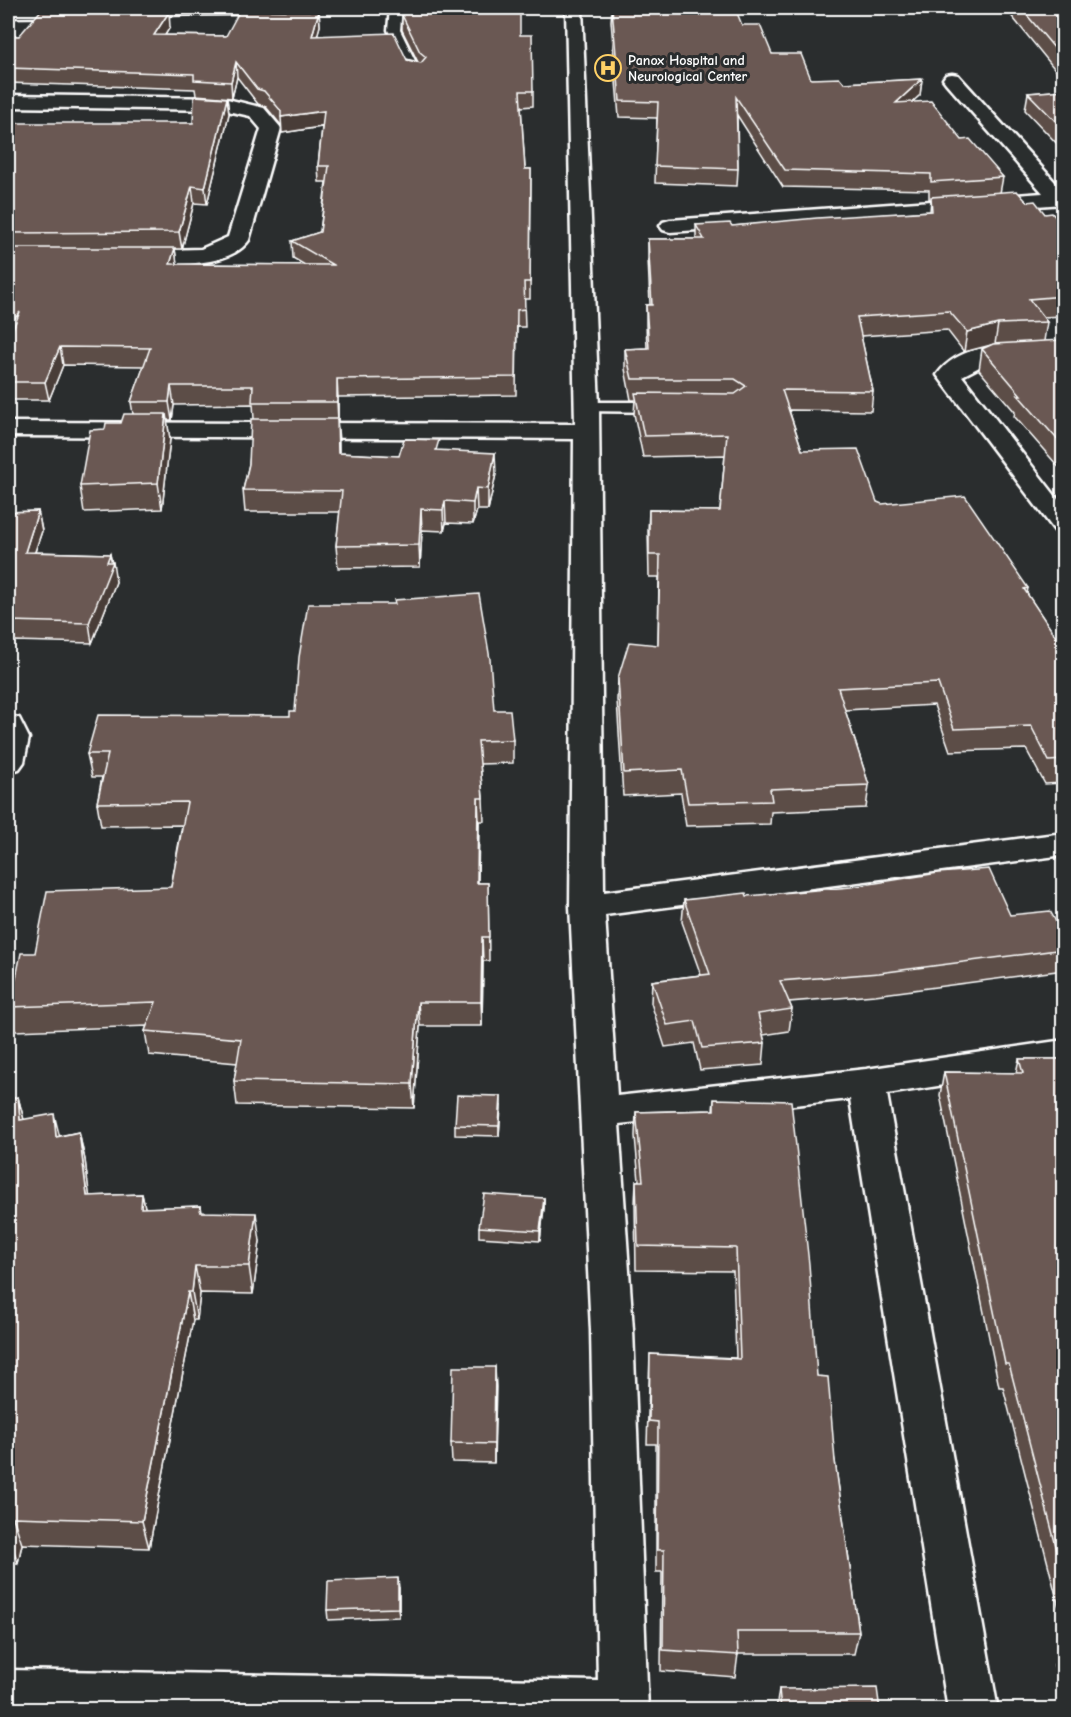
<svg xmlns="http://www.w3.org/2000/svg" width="1071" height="1717" font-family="'Comic Neue',sans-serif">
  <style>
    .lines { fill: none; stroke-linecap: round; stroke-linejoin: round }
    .service-casing { stroke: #fff; stroke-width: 5 }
    .minor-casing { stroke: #fff; stroke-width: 5 }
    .secondary-casing { stroke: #fff; stroke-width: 5 }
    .service { fill: #2a2d2e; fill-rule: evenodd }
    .minor { fill: #2a2d2e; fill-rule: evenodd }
    .secondary { fill: #2a2d2e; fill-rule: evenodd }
    .wall { fill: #5b4d47; stroke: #fff; stroke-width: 1.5 }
    .shaded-wall { fill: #4a3e39; stroke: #fff; stroke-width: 1.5 }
    .building { fill: #6a5952; stroke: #fff; stroke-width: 1.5 }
    .labels { text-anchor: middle; stroke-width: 6; stroke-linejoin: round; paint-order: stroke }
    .far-poi-label { font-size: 14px; font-weight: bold; fill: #fff; stroke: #2a2d2e; text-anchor: start }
  </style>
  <rect width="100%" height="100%" fill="#2a2d2e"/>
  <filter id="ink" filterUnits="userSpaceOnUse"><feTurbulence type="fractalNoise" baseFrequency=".0167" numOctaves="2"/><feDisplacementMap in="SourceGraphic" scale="12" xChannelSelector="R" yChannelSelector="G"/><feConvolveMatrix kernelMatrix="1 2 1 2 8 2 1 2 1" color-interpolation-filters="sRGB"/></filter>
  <g filter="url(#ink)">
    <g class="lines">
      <defs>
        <g id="service">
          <path d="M390 8H402L400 30 419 69 424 73 422 76 410 74 388 30Z"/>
          <path d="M587 402H664L672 407 664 412 581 411 579 407Z"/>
        </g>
        <g id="minor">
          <path d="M566 8H582L599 407 604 892 1064 833V855L605 915 617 1096 866 1069 1064 1040V1066L887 1094 998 1710H948L850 1099 619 1124 633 1330 648 1710H8V1670L598 1681 591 1330 570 906 574 439 8 436V422L575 424Z"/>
          <path d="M952 74 958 75 1064 192V204L670 232 663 230 660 226 663 222 670 220 1043 193 946 83 943 79 946 75Z"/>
          <path d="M8 95 223 98 264 108 281 128 249 240C228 270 164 264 132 263L124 262 121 257 124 252 132 251 201 249 228 237 261 129 250 116 223 110 8 107Z"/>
          <path d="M1064 344V358L989 362 962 376 1064 507V533L1055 531 937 375C963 338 1024 345 1064 344Z"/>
          <path d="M8 716 19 718 29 738 24 762 19 769 8 772Z"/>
        </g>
        <path id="secondary" d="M8 8H310L302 13 8 17Z"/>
      </defs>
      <use href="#service" class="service-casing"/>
      <use href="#minor" class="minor-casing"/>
      <use href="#secondary" class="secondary-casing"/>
      <use href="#service" class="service"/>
      <use href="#minor" class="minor"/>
      <use href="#secondary" class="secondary"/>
    </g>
    <g class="wall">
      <path d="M612 8H642L742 25 772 54 811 79 844 83 922 79 920 95 912 102 962 140 1003 177 1000 193 1027 202 1045 214 1064 227V316L1043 317 1047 322 1044 341 1064 342V473L1014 416 1015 412 979 370 982 349 990 345 964 352 947 330 861 336 873 391 871 411 789 410 802 450 877 502 1028 588 1027 594 1064 649V783L1045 784 1026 749 950 751 934 705 845 710 869 785 866 808 771 812 770 824 686 826 681 793 623 796 617 700 618 678 658 645 659 577H649L648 531 649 510 720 511 725 455 643 457 634 414 635 400H631L625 369V349L647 348 646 325V305H650L648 258V239H696V225L732 226 930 211 931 199H929V190L783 187 737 115 738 169 737 186 655 183 657 118 619 117 611 21Z"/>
      <path d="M1005 8H1064V74L1058 73Z"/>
      <path d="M117 10 170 27 165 35 226 36 319 11 320 26 317 35 418 62 402 30V15L520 35 533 91V106L521 107 525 169H531L530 299H524L525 327H517L516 395 338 397V421H337L339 453 399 456 439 451 496 474 488 510H477L473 524 446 523 444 531 422 530 420 567 338 568 336 546 340 512H245L243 490 249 464 254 419 253 404 174 405 172 420H167L170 439 162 509 84 512 80 486 105 429 121 423 133 414 131 402 144 366 63 365 49 400H8V131L193 123 227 98 229 114 207 204 194 203 182 249H175L177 264 305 265 293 258 292 241 320 232 326 182H319L318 166 322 127 282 133 281 125 266 107 258 104 237 77 232 98 196 95 195 89 8 83V36H19Z"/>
      <path d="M1064 90V151L1025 110 1028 93Z"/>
      <path d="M38 511 42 531 35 552 110 554 116 582 92 643 14 641 12 645H8V512Z"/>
      <path d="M494 710 513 740V763L480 764 483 798 484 821H479L478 883H488L489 961H483L482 1026H420L414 1108 237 1105 234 1081 237 1063 149 1055 145 1031 147 1026 15 1031 10 1007 35 953 171 887 182 825 101 826 97 803 102 777H92L87 754 290 716Z"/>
      <path d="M747 896 1010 915 1064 936V970L875 995 789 1002 792 1009 789 1031 763 1035 765 1043 763 1065 700 1070 694 1043 665 1047 651 1003 652 981 701 975 682 922 684 900Z"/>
      <path d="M1019 1059H1064V1627L1003 1387H999L940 1095 944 1072 1016 1073Z"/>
      <path d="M18 1097 24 1120 59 1136 79 1132 85 1160 89 1196 142 1194 145 1208 201 1206 202 1212 260 1241 253 1294 200 1293 197 1320H193L149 1548 22 1544 18 1563H8V1099Z"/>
      <path d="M714 1099 817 1376 835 1461 859 1632 854 1654H738L735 1677 661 1671 662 1572H656V1444H647L650 1354 736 1358 733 1271 636 1270 635 1204 636 1181H639L635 1136 636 1112 713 1110Z"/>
      <path d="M501 1106 499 1136 455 1135V1125Z"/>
      <path d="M544 1198V1208L540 1241 479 1237V1227Z"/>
      <path d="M495 1367 494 1463 452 1462 451 1443Z"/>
      <path d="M399 1588V1617L328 1620 327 1610Z"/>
      <path d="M1062 1644H1064V1703L1054 1665Z"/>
      <path d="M779 1689 880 1710H776Z"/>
    </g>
    <g class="shaded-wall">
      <path d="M319 11 320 26 313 51 312 36Z"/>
      <path d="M169 12 170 27 156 50 154 35Z"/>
      <path d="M236 62 237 77 232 98 231 82Z"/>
      <path d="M922 79 920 95 894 119 896 103Z"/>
      <path d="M227 98 229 114 207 204 205 188Z"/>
      <path d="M324 111 326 126 282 133 281 117Z"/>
      <path d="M192 186 194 203 182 249 179 232Z"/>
      <path d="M175 248 177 265 170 264Z"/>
      <path d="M20 312 8 348V326Z"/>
      <path d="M998 324 995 344 964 352 967 332Z"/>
      <path d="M60 347 63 365 49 400 45 382Z"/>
      <path d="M337 379 338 397V421L337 402Z"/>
      <path d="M171 386 174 405 172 420 169 402Z"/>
      <path d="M166 414 170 439 162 509 158 483Z"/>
      <path d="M337 419 339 440V474L338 453Z"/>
      <path d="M495 453 496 474 488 510V489Z"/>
      <path d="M476 488 477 510 473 524V503Z"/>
      <path d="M445 501 446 523 444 531 443 510Z"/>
      <path d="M421 509 422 530 420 567 419 545Z"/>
      <path d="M38 511 42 531 28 572 25 552Z"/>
      <path d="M110 554 112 565 113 562 116 582 92 643 89 623 107 562Z"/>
      <path d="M10 621 14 641 12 645 8 625Z"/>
      <path d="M478 798 479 821 477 907V883Z"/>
      <path d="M482 937 483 961 482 1026 481 1002Z"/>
      <path d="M418 1002 420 1026 414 1108 412 1084Z"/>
      <path d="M501 1096V1106L499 1136V1126Z"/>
      <path d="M18 1097 25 1124 20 1120Z"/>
      <path d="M54 1114 61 1142 56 1137Z"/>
      <path d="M79 1132 85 1160 93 1224 87 1196Z"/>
      <path d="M142 1194 148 1221 141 1208Z"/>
      <path d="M544 1198V1208L540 1241V1231Z"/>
      <path d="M256 1213 260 1241 253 1294 249 1266Z"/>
      <path d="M195 1266 200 1293 197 1320 192 1292Z"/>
      <path d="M188 1292 193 1320 149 1548 142 1521Z"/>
      <path d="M495 1367 496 1387 494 1463V1444Z"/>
      <path d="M13 1517 22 1544 18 1563 9 1537Z"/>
      <path d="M398 1578 399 1588V1617L398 1608Z"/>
    </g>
    <g class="building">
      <path d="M43 8H116L115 10 169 12 154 35 226 36 240 10 319 11 312 36 394 33 407 60 421 63 426 57 420 52 402 15V8H520V35H532L533 91H520L525 169H531L530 282H524L525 309 517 310 516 377 337 379V402H252L253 386H171L169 402H131L150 348 60 347 45 382H8V340L20 312 8 326V248H175L170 264 333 265 292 241 320 232 329 166H318L324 111 281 117V111L264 91 257 89 236 62 231 82 194 80V74L8 68V36H19Z"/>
      <path d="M612 8H642L665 9 735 8 742 25H760L772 54H801L811 79 840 78 844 83 922 79 896 103 931 101 962 140 970 139 1003 177 931 182V174L785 170 736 97 738 169 655 166 658 102 620 101Z"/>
      <path d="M1021 8H1064V57L1061 56Z"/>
      <path d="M1064 90V130L1028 93Z"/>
      <path d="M194 96 227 98 205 188 192 186 179 232 8 233V131L11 123H193Z"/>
      <path d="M1017 191 1027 202 1035 201 1045 214 1052 213 1064 227V296L1029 299 1047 322 998 324 967 332 949 311 857 317 873 391 782 390 802 450 858 449 877 502 882 504 965 496 1028 588 1024 589 1064 649V760L1049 761 1031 726 954 729 938 683 838 688 869 785 770 789 772 801 688 803 682 770 624 773 618 678 629 642 658 645 660 555H649V510L720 511 727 434 644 436 635 393 735 394 746 386 735 379H632L625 349 649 348 646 305H652L648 239H704L696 225 730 223 732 226 817 218 932 211 931 197Z"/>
      <path d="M1062 340 1064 342V447L1018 395H1021L982 349 993 344Z"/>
      <path d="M124 414H166L158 483 80 486 90 430 105 429 106 423H121Z"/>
      <path d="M251 419H337L338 453 399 456 404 439 439 440 436 450 495 453 488 489 476 488 473 503 445 501 443 510 421 509 419 545 336 546 342 491 243 490 249 464Z"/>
      <path d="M38 511 25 552 110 554 107 562H113L89 623 10 621 8 625V512Z"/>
      <path d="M479 594 490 659 494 710H510L513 740 478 741 483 798H478L477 883H488L489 937H482L481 1002H418L412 1084 234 1081 241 1039 145 1031 156 1002 10 1007 21 953H35L47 891 171 887 187 802 97 803 108 754H87L98 715 290 716V711H295L299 657 308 604H395L394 600Z"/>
      <path d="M989 869 1010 915 1050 911 1064 936V949L879 973 780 981 792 1009 758 1014 765 1043 702 1048 695 1021 667 1025 652 981 710 974 684 900 746 893 747 896 851 887 938 873Z"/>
      <path d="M1019 1059H1064V1577L1009 1364H1005L944 1072 1023 1073Z"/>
      <path d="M457 1095 501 1096 499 1126 455 1125Z"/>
      <path d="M18 1097 20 1120 54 1114 56 1137 79 1132 87 1196 142 1194 141 1208 201 1206 200 1212 256 1213 249 1266H195L192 1292H188L142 1521 13 1517 9 1537H8V1099Z"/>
      <path d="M714 1099 791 1101 809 1264 817 1376 828 1377 835 1461 859 1632H737L738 1655 663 1650 664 1550H657L658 1422 649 1421 650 1354 740 1359 736 1248 638 1246 636 1181H643L636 1112 714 1110Z"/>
      <path d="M484 1194 544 1198 540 1231 479 1227Z"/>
      <path d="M453 1367H495L494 1444 451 1443Z"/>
      <path d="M398 1578V1608L327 1610 328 1581Z"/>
      <path d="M877 1688 880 1710H781L779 1689Z"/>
    </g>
  </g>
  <defs>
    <symbol id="hospital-ring" viewBox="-11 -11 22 22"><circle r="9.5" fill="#2a2d2e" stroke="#ffd166" stroke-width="1.5"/><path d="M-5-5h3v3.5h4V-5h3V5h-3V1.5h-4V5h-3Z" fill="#ffd166"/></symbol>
  </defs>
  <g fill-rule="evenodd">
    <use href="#hospital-ring" x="593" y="53" width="30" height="30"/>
  </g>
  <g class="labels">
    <g class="far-poi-label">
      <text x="628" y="65">Panox Hospital and<tspan x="628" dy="16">Neurological Center</tspan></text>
    </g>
  </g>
  <rect width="1071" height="1717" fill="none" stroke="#2a2d2e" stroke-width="30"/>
  <rect x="15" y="15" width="1041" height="1687" fill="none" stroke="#fff" stroke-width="2" filter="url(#ink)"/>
</svg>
